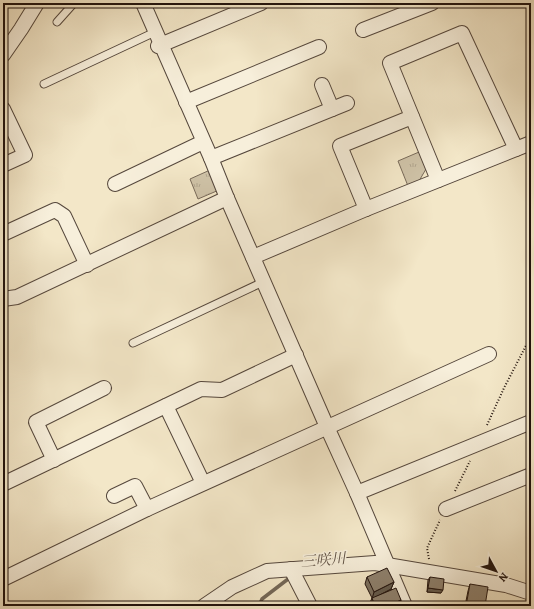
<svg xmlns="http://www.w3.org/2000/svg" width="534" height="609" font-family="Alegreya,'Noto Serif JP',serif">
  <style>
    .park { fill: url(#park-tufts); stroke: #786a5a }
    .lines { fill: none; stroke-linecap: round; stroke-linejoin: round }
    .stream { stroke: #736757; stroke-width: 3.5 }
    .service-casing { stroke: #55473c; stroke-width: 9 }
    .minor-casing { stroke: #55473c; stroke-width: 16 }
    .path { stroke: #20120d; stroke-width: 2; stroke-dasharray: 1 2; stroke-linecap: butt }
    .service { stroke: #f7efdb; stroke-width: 7 }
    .minor { stroke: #f7efdb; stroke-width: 14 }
    .wall { fill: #7a6f5f; stroke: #20120d }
    .shaded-wall { fill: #635a4d; stroke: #20120d }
    .building { fill: #8e816e; stroke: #20120d }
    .labels { text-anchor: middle; stroke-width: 3; stroke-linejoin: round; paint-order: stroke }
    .water-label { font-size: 15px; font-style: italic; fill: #5f5144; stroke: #f7efdb }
  </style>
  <defs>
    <pattern id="park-tufts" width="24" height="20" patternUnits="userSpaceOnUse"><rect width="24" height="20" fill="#cfc3a8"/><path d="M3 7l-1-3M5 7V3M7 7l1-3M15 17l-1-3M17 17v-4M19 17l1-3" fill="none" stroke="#b1a68f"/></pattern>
  </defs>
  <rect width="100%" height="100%" fill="#f3e7c8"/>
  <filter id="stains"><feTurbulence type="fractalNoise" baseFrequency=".005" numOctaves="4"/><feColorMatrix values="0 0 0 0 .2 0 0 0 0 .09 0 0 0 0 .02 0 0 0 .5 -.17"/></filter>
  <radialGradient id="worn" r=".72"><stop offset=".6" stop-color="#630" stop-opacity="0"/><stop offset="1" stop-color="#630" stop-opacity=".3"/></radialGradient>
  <g class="park">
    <path d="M419 152 426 169 419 181 408 186 398 161Z"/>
    <path d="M210 170 219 190 198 199 190 179Z"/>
  </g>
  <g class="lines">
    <path class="stream" d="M259 606 262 599 292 576"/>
    <defs>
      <g id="service">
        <path d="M57 22 74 3"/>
        <path d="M44 84 155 32"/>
        <path d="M133 343 263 282"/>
      </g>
      <g id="minor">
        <path d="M143 3 211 158 227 198 327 427 357 493 405 606"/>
        <path d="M363 30 432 3"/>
        <path d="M158 46 261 3"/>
        <path d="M3 55 21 29 37 3"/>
        <path d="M322 85 332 109"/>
        <path d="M186 102 319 47"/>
        <path d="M3 109 25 155 3 165"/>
        <path d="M211 158 347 103"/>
        <path d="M438 180 390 63 462 33 516 149"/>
        <path d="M115 184 203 142"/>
        <path d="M366 209 340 146 412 117"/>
        <path d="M3 234 55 210 64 216 87 265"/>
        <path d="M253 257 366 209 531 143"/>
        <path d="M3 299 17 297 227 198"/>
        <path d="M166 406 203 483"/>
        <path d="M54 460 36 422 104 388"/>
        <path d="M3 484 201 389 222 390 296 355"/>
        <path d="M357 493 531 422"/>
        <path d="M114 496 135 486 147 509"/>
        <path d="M446 509 531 475"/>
        <path d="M291 569 310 606"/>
        <path d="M3 579 147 509 489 354"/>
        <path d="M204 606 232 587 267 571 375 563 506 585 531 593"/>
      </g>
    </defs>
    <use href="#service" class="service-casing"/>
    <use href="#minor" class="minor-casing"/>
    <g class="path">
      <path d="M487 425 504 388 531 336"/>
      <path d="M455 491 470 461"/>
      <path d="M429 559 427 548 440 520"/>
    </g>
    <use href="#service" class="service"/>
    <use href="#minor" class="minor"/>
  </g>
  <g class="wall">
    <path d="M367 577 394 582 391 589 401 600 399 606H370L369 605 372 598 365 584Z"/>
    <path d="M430 577 441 593 427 592 428 580Z"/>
    <path d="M470 584 485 606H465L468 591Z"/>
  </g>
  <g class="shaded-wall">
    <path d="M394 582 391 589 372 599 374 592Z"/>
    <path d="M428 588 443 590 441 593 427 592Z"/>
    <path d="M401 600 399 606H387Z"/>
  </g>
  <g class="building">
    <path d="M387 568 394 582 374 592 367 577Z"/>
    <path d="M430 577 444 579 443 590 428 588Z"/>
    <path d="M470 584 488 587 485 606H466Z"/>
    <path d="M396 588 401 600 387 606H375L372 598Z"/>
    <path d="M433 603 448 605V606H433Z"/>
  </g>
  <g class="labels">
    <g class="water-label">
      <text transform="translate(323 560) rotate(-5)" y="5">三咲川</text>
    </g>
  </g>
  <rect width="534" height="609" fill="none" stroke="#f3e7c8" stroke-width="16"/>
  <rect x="4" y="4" width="526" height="601" fill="none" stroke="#20120d" stroke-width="2"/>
  <rect x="8" y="8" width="518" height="593" fill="none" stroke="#20120d"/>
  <g transform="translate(496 571) rotate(130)" stroke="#f7efdb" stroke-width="3" paint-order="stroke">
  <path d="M0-3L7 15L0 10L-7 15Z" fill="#20120d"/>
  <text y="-6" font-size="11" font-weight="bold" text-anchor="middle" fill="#20120d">N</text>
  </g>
  <rect width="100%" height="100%" filter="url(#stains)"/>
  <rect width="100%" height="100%" fill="url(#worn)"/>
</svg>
